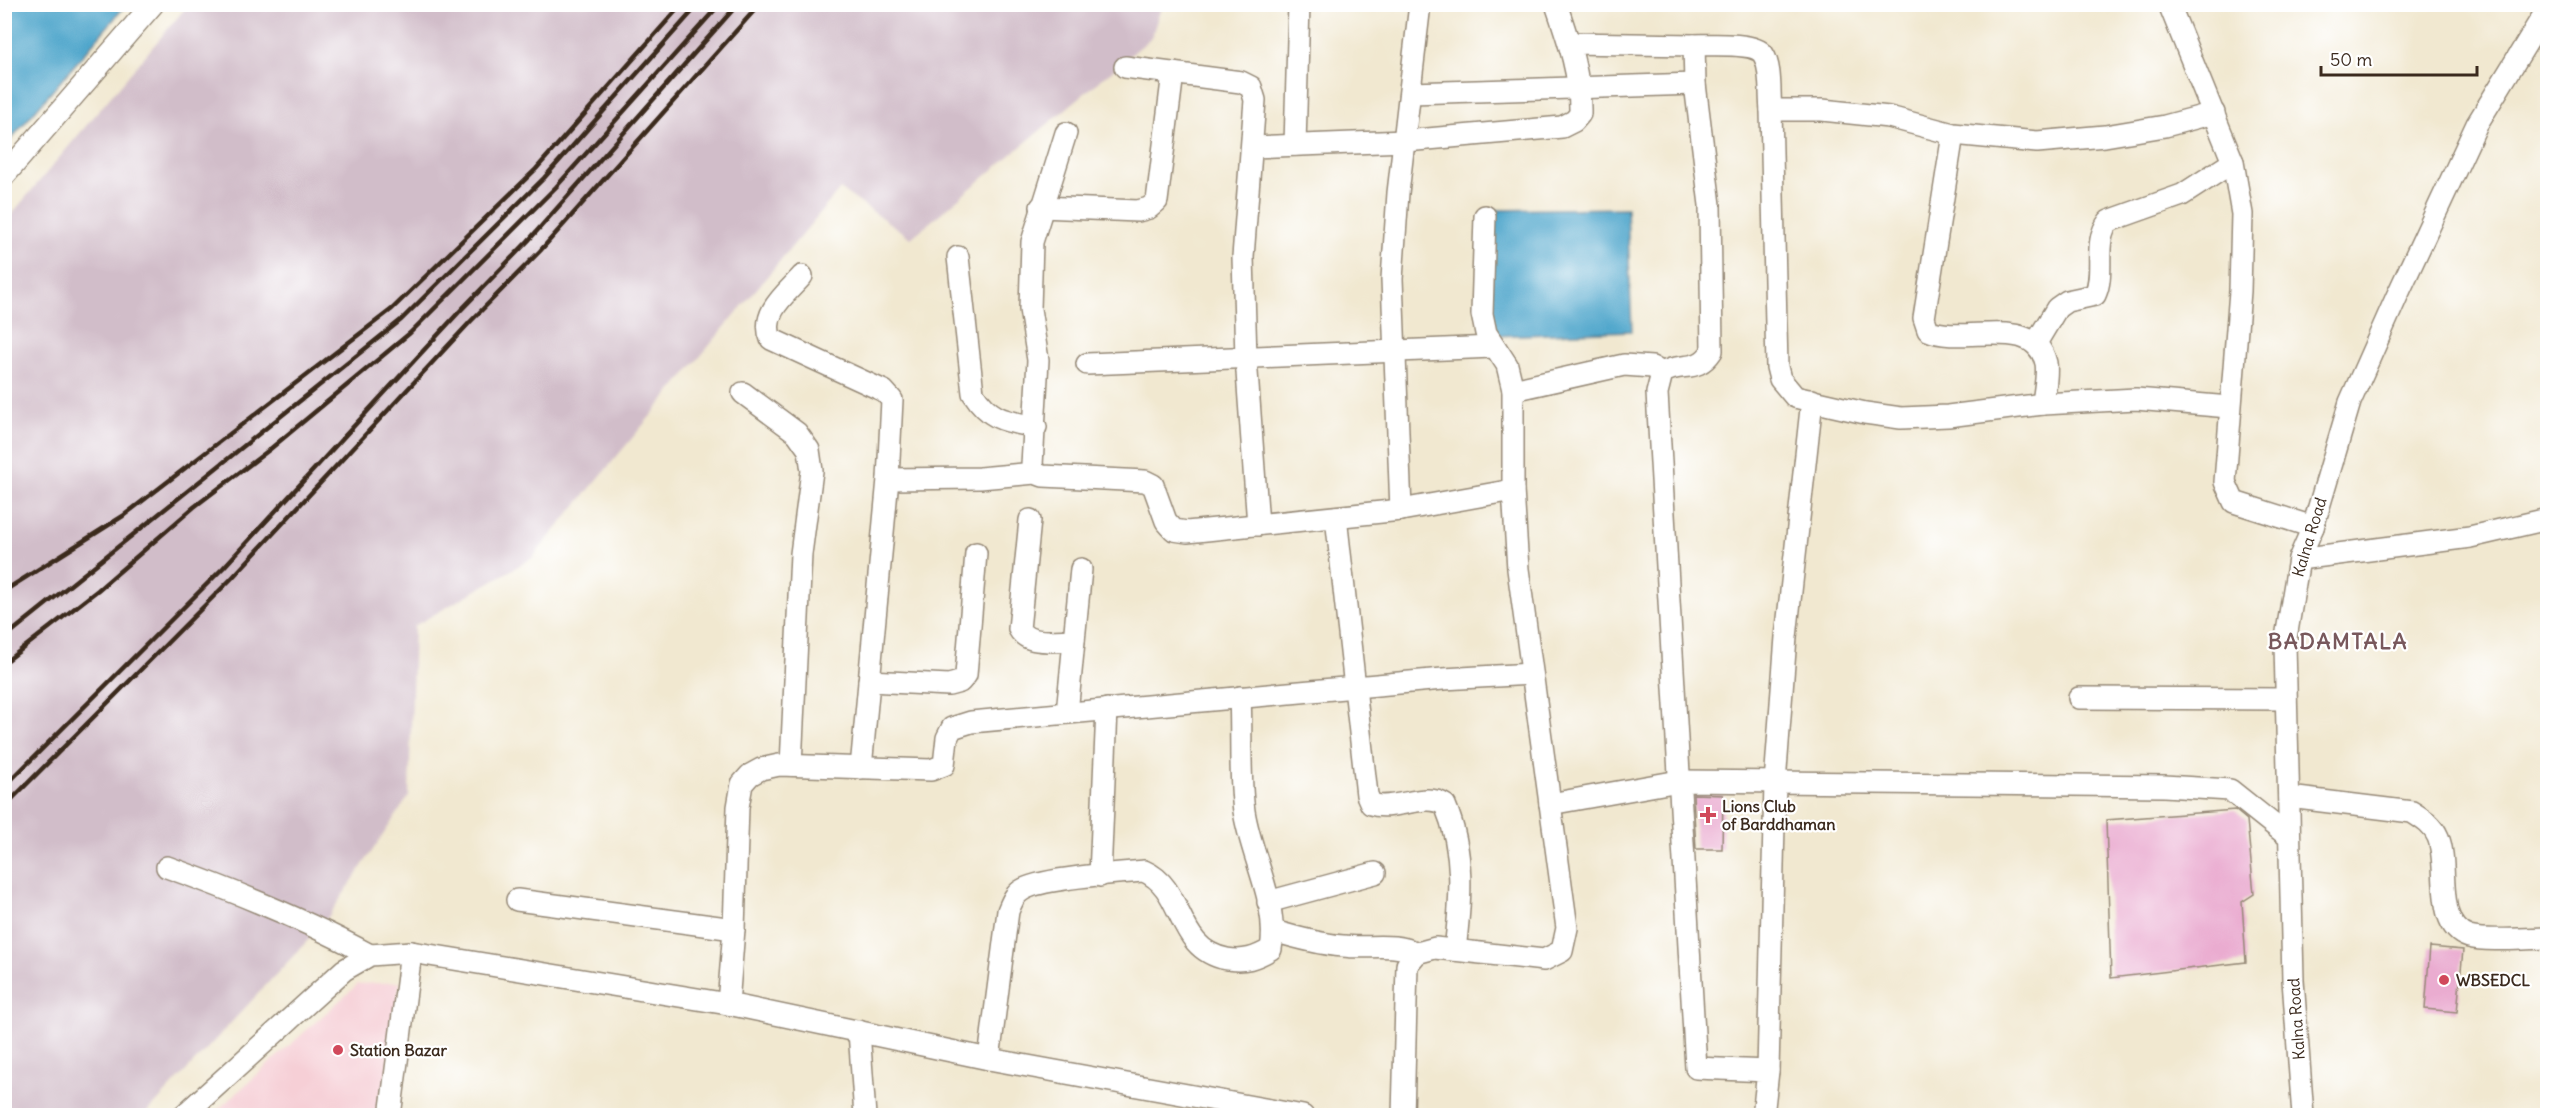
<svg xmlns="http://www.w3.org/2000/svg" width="2552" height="1120" font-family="Delius,sans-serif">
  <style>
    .built { fill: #f6cfd6 }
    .industrial { fill: #d1bdc9 }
    .water { fill: #4ea5cb; stroke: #446874; stroke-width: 1.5 }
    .building { fill: #eaacd0 }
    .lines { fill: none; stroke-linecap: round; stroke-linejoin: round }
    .minor-casing { stroke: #968977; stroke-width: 24 }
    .minor { stroke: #fff; stroke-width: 21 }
    .rail { stroke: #3b2a1e; stroke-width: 4.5 }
    .poi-dot { fill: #d1495b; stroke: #fff; stroke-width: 2 }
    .labels { text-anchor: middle; stroke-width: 4.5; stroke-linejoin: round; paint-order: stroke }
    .street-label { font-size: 16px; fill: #3b2a1e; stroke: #fff }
    .poi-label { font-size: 16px; font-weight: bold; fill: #3b2a1e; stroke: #fff; text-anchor: start }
    .district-label { font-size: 22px; font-weight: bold; letter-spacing: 1.5px; fill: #78585c; stroke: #fff }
  </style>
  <rect width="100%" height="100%" fill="#fff"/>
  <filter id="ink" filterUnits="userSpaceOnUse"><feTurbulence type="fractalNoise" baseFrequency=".0167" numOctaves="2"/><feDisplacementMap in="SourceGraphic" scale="12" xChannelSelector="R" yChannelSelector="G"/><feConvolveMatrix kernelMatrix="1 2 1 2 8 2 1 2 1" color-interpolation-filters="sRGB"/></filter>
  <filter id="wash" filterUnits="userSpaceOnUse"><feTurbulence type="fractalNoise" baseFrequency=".008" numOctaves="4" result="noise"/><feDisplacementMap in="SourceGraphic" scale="24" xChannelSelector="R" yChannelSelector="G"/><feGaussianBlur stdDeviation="1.35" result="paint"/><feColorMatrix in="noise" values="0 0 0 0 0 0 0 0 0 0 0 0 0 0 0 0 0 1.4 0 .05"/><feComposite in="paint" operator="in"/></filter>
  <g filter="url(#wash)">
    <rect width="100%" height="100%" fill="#f1e8d0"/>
    <path class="built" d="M400 982 382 1115 211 1116 358 984Z"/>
    <path class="industrial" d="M188 5H1162L1151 38 911 238 840 189 532 558 414 626 409 796 324 923 145 1115 5 1116V222Z"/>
    <g class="water">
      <path d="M5 4 126 5 5 146 4 5Z"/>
      <path d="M1627 208 1632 331 1491 336 1492 210Z"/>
    </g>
    <g id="blocks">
      <g class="building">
        <path d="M1693 794 1723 795 1722 849H1696Z"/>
        <path d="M2235 810 2247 820 2254 894 2242 902 2246 962 2111 978 2106 820Z"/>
        <path d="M2430 947 2463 950 2457 1012 2425 1009Z"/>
      </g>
    </g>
  </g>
  <g filter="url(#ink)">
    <use href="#blocks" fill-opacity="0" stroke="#968977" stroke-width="1.5"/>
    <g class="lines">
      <defs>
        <g id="minor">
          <path d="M2169 4 2233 162 2242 214 2240 291 2225 482 2234 502 2313 527"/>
          <path d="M1569 43 1694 45"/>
          <path d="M1125 67 1241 82 1251 87 1255 100 1243 257 1246 358 1258 525"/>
          <path d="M1411 93 1695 84"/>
          <path d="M1771 110 1777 367 1780 379 1795 397 1865 413 1901 418 1948 416 2043 404 2136 399 2229 407"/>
          <path d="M1066 133 1032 242 1030 309 1038 360 1032 465 1035 473 1043 476 1145 481 1153 485 1166 521 1174 530 1187 532 1401 510 1513 490 1518 569 1567 928 1562 951 1544 960 1435 948 1417 953 1407 965 1403 1116"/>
          <path d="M1953 134 1924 318 1928 330C1963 346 2034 313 2046 363 2048 375 2044 392 2043 404"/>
          <path d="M1295 145 1299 4"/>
          <path d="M1253 147 1405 141 1562 127 1574 121 1580 114C1581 76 1568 39 1556 4"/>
          <path d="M4 176 153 4"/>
          <path d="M1041 207 1138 211 1149 208 1157 201 1173 73"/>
          <path d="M1485 216 1482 314 1486 333 1507 365 1513 390V490"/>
          <path d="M958 257 973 393C991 421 1006 421 1036 427"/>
          <path d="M802 276C786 294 760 313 771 339L884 391 892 400 888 479 861 768"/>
          <path d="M2036 343 2057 308 2067 301 2095 295C2106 271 2092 243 2109 221L2182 195 2233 162"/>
          <path d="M1087 364 1493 347"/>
          <path d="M1513 390 1624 365 1652 367 1662 373"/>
          <path d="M743 393 797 433 809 450 812 471 801 554 791 765"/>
          <path d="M888 479 980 478 1035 473"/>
          <path d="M1401 510 1392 279 1398 193 1420 4"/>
          <path d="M1336 517 1367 795 1371 804C1394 812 1426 791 1445 805 1465 852 1461 900 1455 950"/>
          <path d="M1030 520 1019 629C1028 646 1057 640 1074 640"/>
          <path d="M2299 559 2470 537 2548 519"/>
          <path d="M869 681 949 685 960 682 966 675 976 553"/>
          <path d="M2079 698 2286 699"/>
          <path d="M1067 713 1081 569"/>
          <path d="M2289 797 2412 812C2423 819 2433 825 2438 837 2450 865 2433 926 2469 937 2486 942 2528 938 2548 938"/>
          <path d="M1550 804 1679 781 2164 786 2230 790 2289 837"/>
          <path d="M167 867C237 892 304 919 370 955"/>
          <path d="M1100 876 1107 709"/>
          <path d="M517 900 734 929"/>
          <path d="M1268 902 1375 873"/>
          <path d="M1274 931C1297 938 1319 944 1343 946 1369 949 1394 942 1417 953"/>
          <path d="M728 1004 734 929 738 807 742 784 750 775 761 769 779 765 931 770 944 765 947 738 952 728 971 722 1443 679 1532 674"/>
          <path d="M859 1031 865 1116"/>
          <path d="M989 1059 1008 911C1012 902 1014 894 1024 889 1045 878 1118 873 1144 871 1186 889 1174 949 1227 959 1244 962 1256 958 1271 949 1279 904 1251 857 1244 811 1239 774 1242 734 1240 697"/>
          <path d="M1768 1071 1775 783 1786 637 1812 400"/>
          <path d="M183 1116 344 970 370 955 411 952 728 1004 989 1059 1303 1116"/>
          <path d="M390 1116 411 952"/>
          <path d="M1763 1116 1768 1071 1696 1068 1657 393 1662 373C1682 361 1697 374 1712 351L1710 205 1695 84 1694 45C1709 45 1755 42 1763 54 1772 67 1769 94 1771 110H1822L1889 117 1953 134 2037 142 2105 136 2165 126 2214 113"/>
          <path d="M2303 1116 2293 980 2285 644 2299 559 2313 527 2350 402 2397 296 2477 124 2548 8"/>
        </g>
      </defs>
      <use href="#minor" class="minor-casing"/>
      <use href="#minor" class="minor"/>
      <g class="rail">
        <path d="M4 591 123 516 392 309 536 169 682 4"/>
        <path d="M4 638 401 320 544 178 699 4"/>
        <path d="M4 663 98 590 194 507 269 450 410 333 556 187 720 4"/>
        <path d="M4 787 223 568 459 312 528 241 738 4"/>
        <path d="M4 807 231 579 471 321 540 251 760 4"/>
      </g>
    </g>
  </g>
  <g class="poi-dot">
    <path d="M1705 806h6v6h6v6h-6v6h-6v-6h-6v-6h6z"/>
    <circle cx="2444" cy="980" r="6"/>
    <circle cx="338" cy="1050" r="6"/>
  </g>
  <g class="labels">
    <g class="street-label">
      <text transform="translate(2309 537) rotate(-73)" y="6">Kalna Road</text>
      <text transform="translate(2296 1019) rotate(-94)" y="6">Kalna Road</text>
    </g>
    <g class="poi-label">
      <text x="1722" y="812">Lions Club<tspan x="1722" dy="18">of Barddhaman</tspan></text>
      <text x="2456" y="986">WBSEDCL</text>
      <text x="350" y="1056">Station Bazar</text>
    </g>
    <g class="district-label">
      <text x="2338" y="649">BADAMTALA</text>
    </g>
  </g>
  <rect width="2552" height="1120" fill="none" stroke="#fff" stroke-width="24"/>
  <path d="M2321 66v9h156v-9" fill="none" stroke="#3b2a1e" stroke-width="3"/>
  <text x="2330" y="66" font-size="18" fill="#3b2a1e" stroke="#ffffff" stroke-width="4.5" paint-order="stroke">50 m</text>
</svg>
